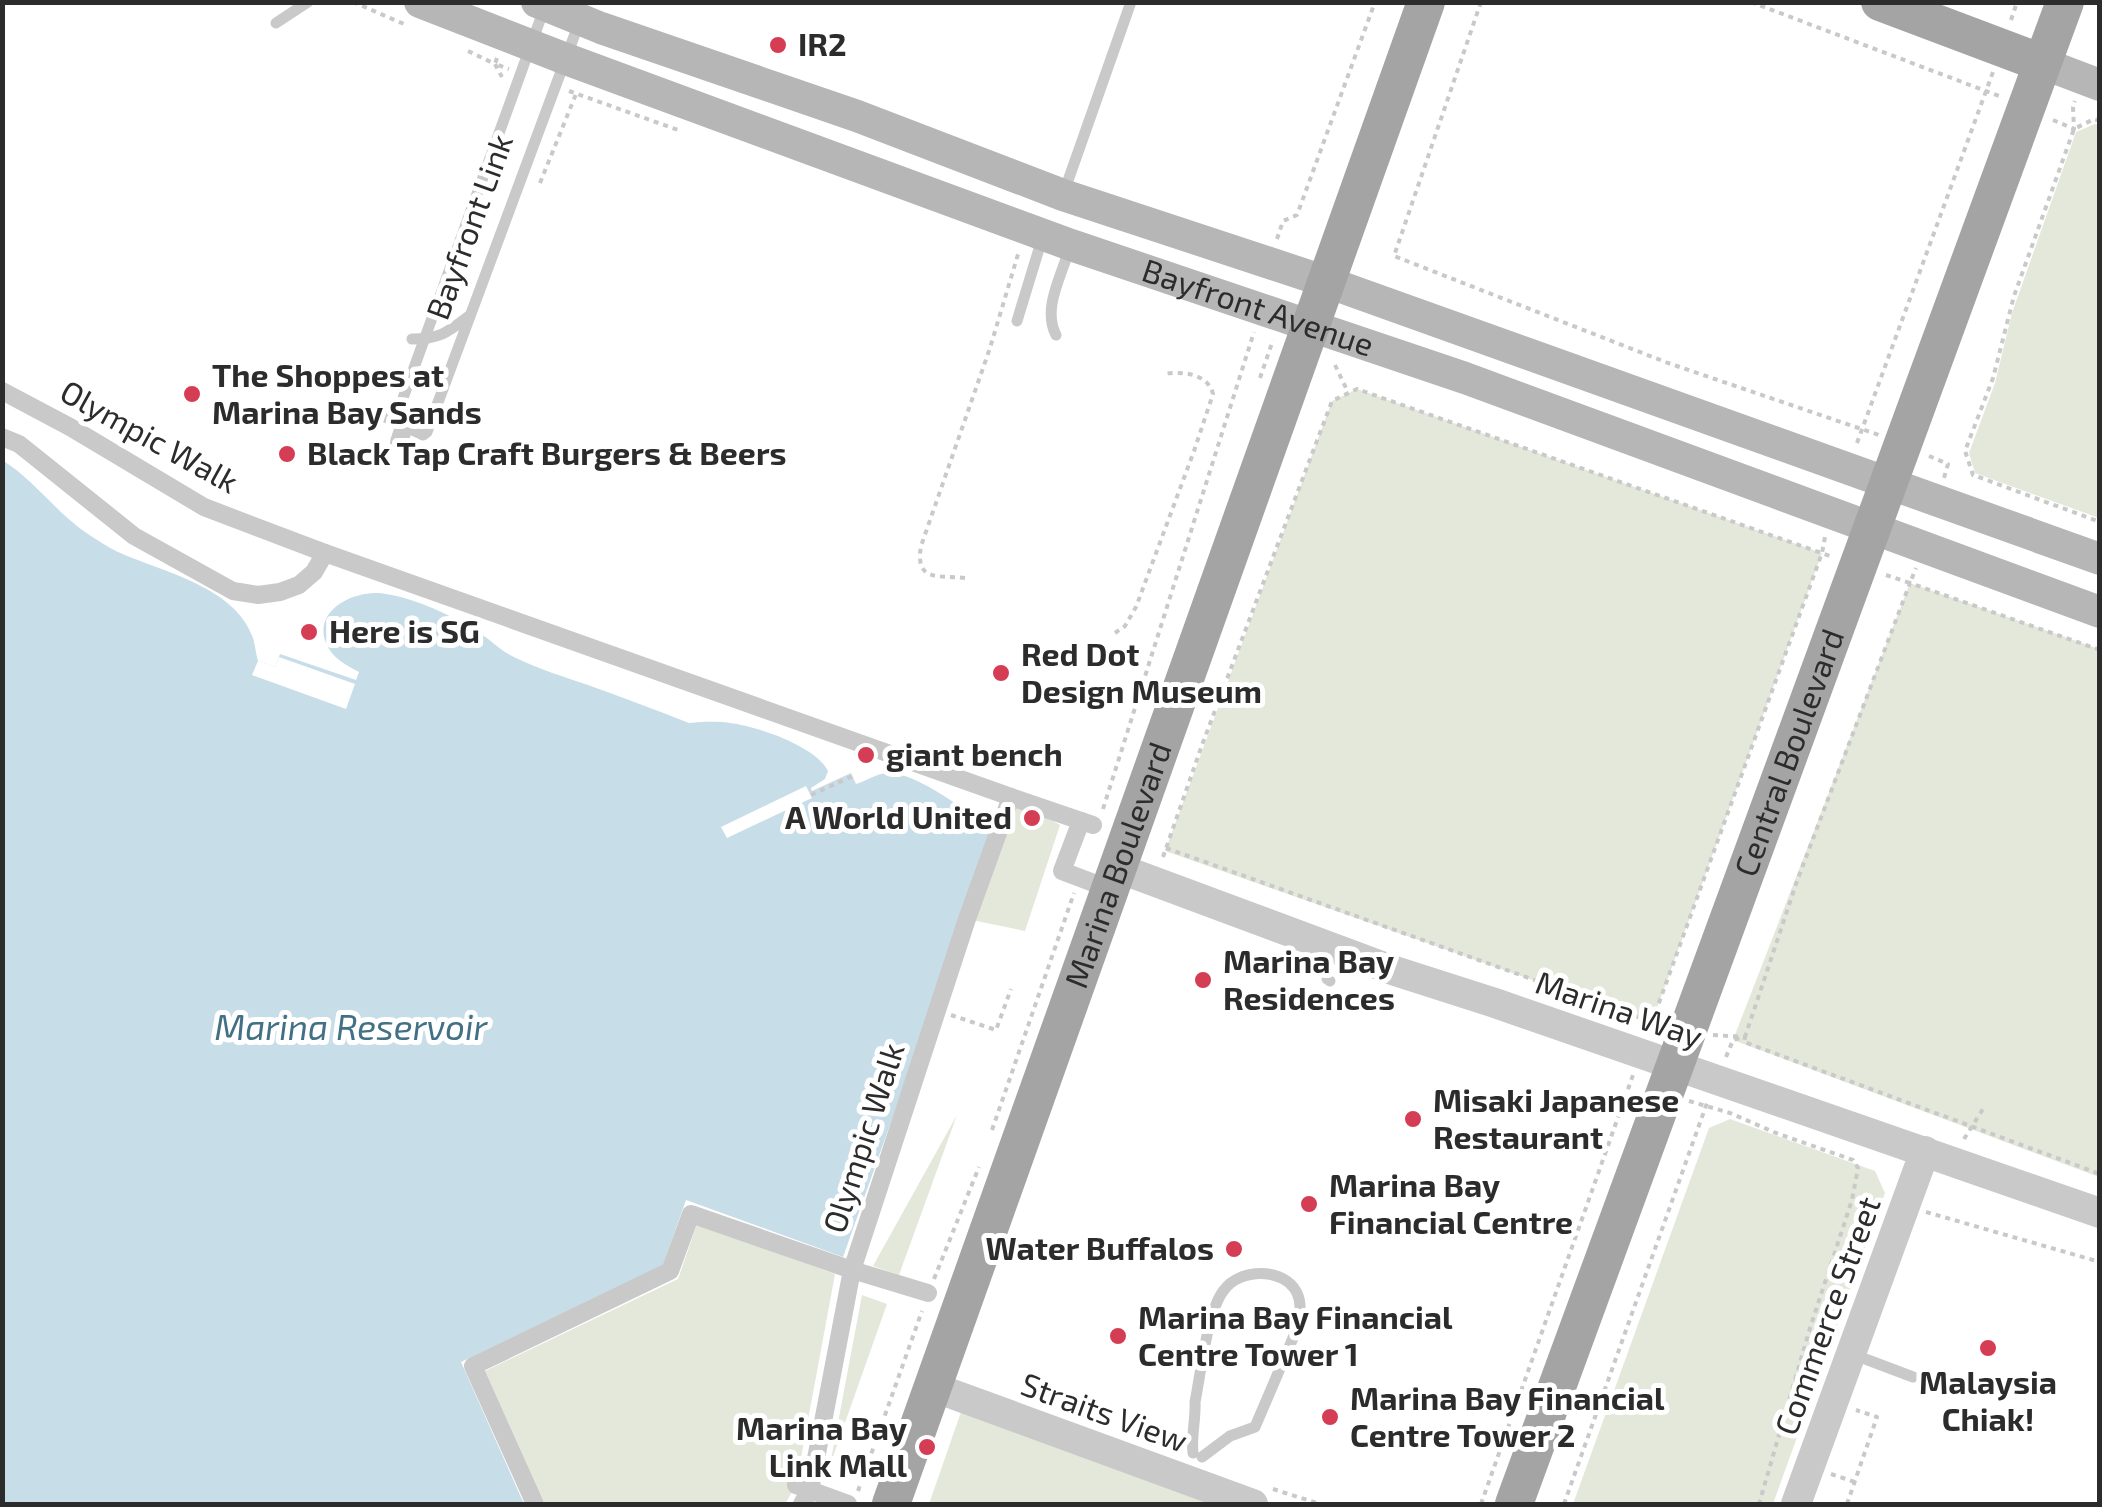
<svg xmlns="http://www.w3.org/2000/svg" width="2102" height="1507" font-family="'Exo 2',sans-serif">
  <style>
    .green { fill: #e3e8da }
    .water { fill: #c7dde7 }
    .pier { fill: #fff }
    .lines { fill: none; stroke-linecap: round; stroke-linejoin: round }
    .path { stroke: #c9c9c9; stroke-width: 4; stroke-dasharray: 5 5; stroke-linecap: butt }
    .service { stroke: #c9c9c9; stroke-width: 11 }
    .pedestrian { stroke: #c9c9c9; stroke-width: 18 }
    .tertiary { stroke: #c9c9c9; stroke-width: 30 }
    .secondary { stroke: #b6b6b6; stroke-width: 32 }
    .primary { stroke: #a4a4a4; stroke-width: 38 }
    .poi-dot { fill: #d43d53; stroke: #fff; stroke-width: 4 }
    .labels { text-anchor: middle; stroke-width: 10; stroke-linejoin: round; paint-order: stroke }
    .poi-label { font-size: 32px; font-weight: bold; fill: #2c2c2c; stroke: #fff; text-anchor: start }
    .street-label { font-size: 32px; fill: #2c2c2c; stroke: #fff }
    .water-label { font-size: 35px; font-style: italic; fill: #427085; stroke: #fff }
  </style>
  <rect width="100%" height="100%" fill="#fff"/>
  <g class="green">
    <path d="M2095 124 2100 125 2099 518 1975 473 1969 453 1995 383 2012 313 2076 132Z"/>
    <path d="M1357 389 1822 553 1652 1022 1165 851 1332 401Z"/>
    <path d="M1910 583 2099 649V1177L1733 1040Z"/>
    <path d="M1011 797 1060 825 1025 931 967 919Z"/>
    <path d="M957 1115 899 1275 873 1266Z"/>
    <path d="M1730 1119 1875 1171 1885 1193 1773 1504H1573L1709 1128Z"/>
    <path d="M697 1224 835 1274 796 1485 785 1504H545L485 1371 678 1279Z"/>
    <path d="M862 1295 887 1304 830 1465Z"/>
    <path d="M961 1412 1227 1504H929Z"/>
  </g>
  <path class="water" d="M2 460C33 479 55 511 85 532 96 539 107 547 118 552 162 572 235 586 253 638 255 645 256 654 258 661L275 667 280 654 356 680 359 672C348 666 336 660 329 649 307 612 355 588 386 594 418 599 450 615 478 632 491 640 502 652 516 658 539 669 564 677 588 685 622 697 656 710 689 723 703 722 716 721 730 723 756 726 816 746 828 771L825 779 811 788 812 791 851 773 856 784C866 781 876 774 886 773 906 770 949 798 964 810 974 818 983 829 992 838L843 1257 686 1200 663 1265 461 1362 524 1504H3Z"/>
  <g class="pier">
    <path d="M279 657 355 684 346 709 252 675 258 661 275 667Z"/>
    <path d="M806 786 812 798 727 838 721 827Z"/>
  </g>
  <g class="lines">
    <g class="path">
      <path d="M353 2 404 24"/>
      <path d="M1481 2 1394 256 1668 363 1879 435"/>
      <path d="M1751 2 1999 96"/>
      <path d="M2011 20 2017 2"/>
      <path d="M468 51 495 64 502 77"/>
      <path d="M497 58 495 64 509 69"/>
      <path d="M569 91 678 130"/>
      <path d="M2053 120 2074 129 2073 107 2075 101"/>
      <path d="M2100 121 2094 119 2074 129 2014 296 1993 378 1965 451 1973 475 2100 522"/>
      <path d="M540 183 576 94"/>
      <path d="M1277 239 1283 221 1297 215 1375 2"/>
      <path d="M1335 365 1348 392"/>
      <path d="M1260 378 1273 340"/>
      <path d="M1857 443 1993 72"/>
      <path d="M1929 456 1948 464 1944 478"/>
      <path d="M1886 575 1910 583 1916 568"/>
      <path d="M965 578C937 575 915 582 921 546L990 348 1019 251"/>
      <path d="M1115 633 1125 626 1136 607 1194 451 1213 394C1208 373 1181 371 1163 374"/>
      <path d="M811 795 853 776"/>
      <path d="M1103 809 1254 332"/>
      <path d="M1166 848 1660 1025"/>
      <path d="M1163 857 1202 745 1332 401 1357 389 1830 556"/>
      <path d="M951 1015 996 1030 1011 989"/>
      <path d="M1652 1022 1822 553 1825 537"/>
      <path d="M1713 1035 1745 1037 1744 1042 2100 1174"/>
      <path d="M1726 1057 1733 1040 1745 1037 1797 881 1910 583 2100 650"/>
      <path d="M1689 1101 1730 1113 1776 1133 1853 1160 1858 1168 1852 1200 1810 1328 1759 1504"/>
      <path d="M992 1130 1074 893"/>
      <path d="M1964 1139 1983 1109"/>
      <path d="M1926 1212 2100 1262"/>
      <path d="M934 1279 979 1167"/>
      <path d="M1831 1474 1855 1482"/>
      <path d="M1273 1489 1320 1504"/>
      <path d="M858 1491 922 1311"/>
      <path d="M1481 1504 1633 1075"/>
      <path d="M1564 1504 1707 1103"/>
      <path d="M1847 1504 1877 1417 1856 1410"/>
    </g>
    <g class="service">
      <path d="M276 23 308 2"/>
      <path d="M1064 192 1131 2"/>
      <path d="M1017 321 1042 239"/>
      <path d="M1056 335C1042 308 1062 276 1069 249"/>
      <path d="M412 339C440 339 448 332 469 316"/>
      <path d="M379 414 423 435 427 432 579 23"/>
      <path d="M394 423 544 9"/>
      <path d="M1327 979 1330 981"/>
      <path d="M1852 1354 1913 1377"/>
      <path d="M1193 1453C1191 1436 1196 1419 1195 1402 1201 1373 1207 1311 1224 1290 1240 1268 1284 1267 1297 1293 1303 1306 1299 1319 1296 1331L1255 1427 1230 1436 1202 1457"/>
    </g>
    <g class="pedestrian">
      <path d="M2 391 70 427 204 507 325 553 1011 797 967 919 852 1270 810 1490 802 1504"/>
      <path d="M2 437 19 444 134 536 233 591 258 595 280 592 299 585 314 572 325 553"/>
      <path d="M399 442 404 427"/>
      <path d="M1011 797 1093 825"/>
      <path d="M1081 821 1062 871 1091 882"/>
      <path d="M796 1485 848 1504"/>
      <path d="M535 1504 473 1366 670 1271 691 1214 852 1270 928 1293"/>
    </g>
    <g class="tertiary">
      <path d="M1118 868 1395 971 1495 1003 2100 1213"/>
      <path d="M933 1387 1253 1504"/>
      <path d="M1796 1504 1925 1151"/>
    </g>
    <g class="secondary">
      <path id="s1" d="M420 2 566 59 1071 245 1465 378 2100 612"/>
      <path d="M537 2 601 28 857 116 1063 195 1327 282 2100 559"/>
      <path d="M2042 63 2100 85"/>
    </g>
    <g class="primary">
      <path d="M1880 2 2042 63"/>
      <path id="s2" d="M891 1504 1426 2"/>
      <path id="s3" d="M1514 1504 2065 2"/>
    </g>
  </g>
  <g class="poi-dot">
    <circle cx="778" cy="45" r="10"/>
    <circle cx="192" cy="394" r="10"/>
    <circle cx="287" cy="454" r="10"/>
    <circle cx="309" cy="632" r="10"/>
    <circle cx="1001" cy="673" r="10"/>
    <circle cx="866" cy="755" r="10"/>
    <circle cx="1032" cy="818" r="10"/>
    <circle cx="1203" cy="980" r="10"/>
    <circle cx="1413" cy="1119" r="10"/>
    <circle cx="1309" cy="1204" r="10"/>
    <circle cx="1234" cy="1249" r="10"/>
    <circle cx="1118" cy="1336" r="10"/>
    <circle cx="1988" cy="1348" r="10"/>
    <circle cx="1330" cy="1417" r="10"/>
    <circle cx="927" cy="1447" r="10"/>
  </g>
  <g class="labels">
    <g class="poi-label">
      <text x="798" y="56">IR2</text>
      <text x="212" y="387">The Shoppes at<tspan x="212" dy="37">Marina Bay Sands</tspan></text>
      <text x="307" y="465">Black Tap Craft Burgers &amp; Beers</text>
      <text x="329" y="643">Here is SG</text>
      <text x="1021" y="666">Red Dot<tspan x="1021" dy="37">Design Museum</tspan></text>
      <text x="886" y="766">giant bench</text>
      <text x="1012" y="829" text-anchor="end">A World United</text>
      <text x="1223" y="973">Marina Bay<tspan x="1223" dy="37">Residences</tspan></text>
      <text x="1433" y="1112">Misaki Japanese<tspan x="1433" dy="37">Restaurant</tspan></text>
      <text x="1329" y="1197">Marina Bay<tspan x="1329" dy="37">Financial Centre</tspan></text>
      <text x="1214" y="1260" text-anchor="end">Water Buffalos</text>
      <text x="1138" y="1329">Marina Bay Financial<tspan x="1138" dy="37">Centre Tower 1</tspan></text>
      <text x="1988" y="1394" text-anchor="middle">Malaysia<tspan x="1988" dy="37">Chiak!</tspan></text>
      <text x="1350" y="1410">Marina Bay Financial<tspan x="1350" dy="37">Centre Tower 2</tspan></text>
      <text x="907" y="1440" text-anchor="end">Marina Bay<tspan x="907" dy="37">Link Mall</tspan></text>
    </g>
    <g class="street-label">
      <text transform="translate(470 227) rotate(-70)" y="11">Bayfront Link</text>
      <text dy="11" stroke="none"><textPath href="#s1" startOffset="892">Bayfront Avenue</textPath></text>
      <text transform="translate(149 437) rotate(29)" y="11">Olympic Walk</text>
      <text dy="11" stroke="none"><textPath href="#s3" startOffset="800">Central Boulevard</textPath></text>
      <text dy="11" stroke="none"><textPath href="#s2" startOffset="678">Marina Boulevard</textPath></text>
      <text transform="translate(1619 1010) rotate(19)" y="11">Marina Way</text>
      <text transform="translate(864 1138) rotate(-72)" y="11">Olympic Walk</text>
      <text transform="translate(1828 1316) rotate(-70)" y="11">Commerce Street</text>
      <text transform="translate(1104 1413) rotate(20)" y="11">Straits View</text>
    </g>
    <g class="water-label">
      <text x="351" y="1040">Marina Reservoir</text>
    </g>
  </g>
  <rect width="2102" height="1507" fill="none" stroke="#2c2c2c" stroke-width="10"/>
</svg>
